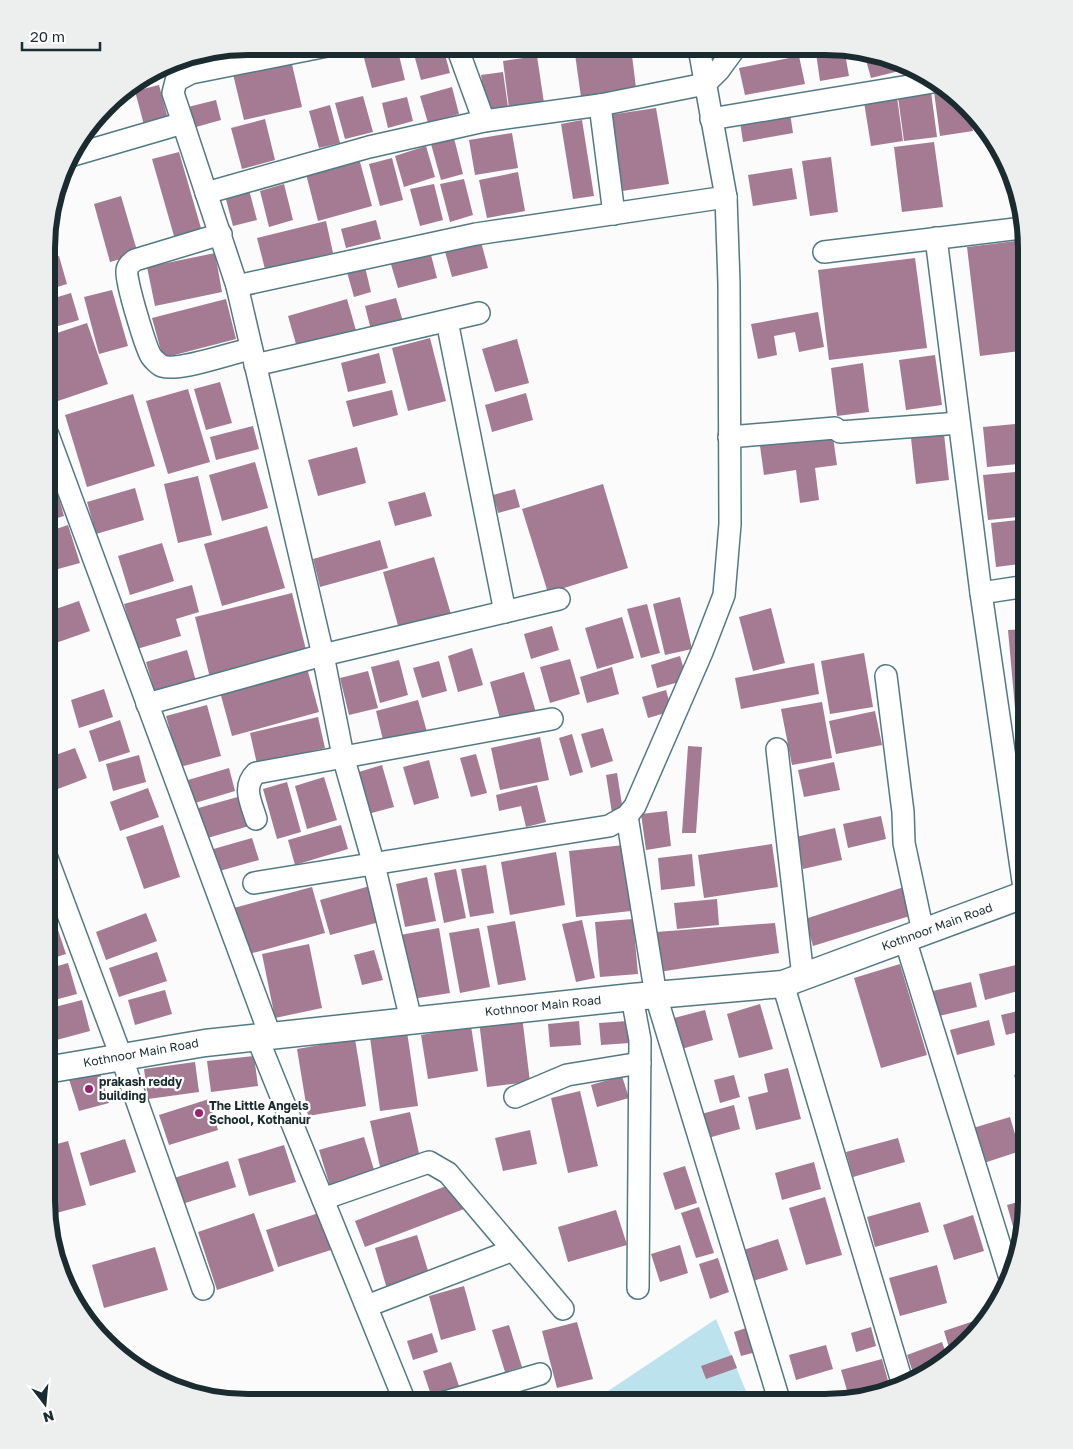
<svg xmlns="http://www.w3.org/2000/svg" width="1073" height="1449" font-family="'Golos Text',sans-serif">
  <style>
    .green { fill: #bce2ed }
    .building { fill: #a47b92 }
    .lines { fill: none; stroke-linecap: round; stroke-linejoin: round }
    .minor-casing { stroke: #527a85; stroke-width: 24 }
    .tertiary-casing { stroke: #527a85; stroke-width: 29 }
    .minor { stroke: #fff; stroke-width: 21 }
    .tertiary { stroke: #fff; stroke-width: 26 }
    .poi-dot { fill: #9d2076; stroke: #fff; stroke-width: 2 }
    .labels { text-anchor: middle; stroke-width: 4.5; stroke-linejoin: round; paint-order: stroke }
    .street-label { font-size: 12px; fill: #1b2c30; stroke: #fff }
    .poi-label { font-size: 12px; font-weight: bold; fill: #1b2c30; stroke: #fff; text-anchor: start }
    .rim { fill: none; stroke: #1b2c30; stroke-width: 6 }
  </style>
  <rect width="100%" height="100%" fill="#fbfbfb"/>
  <path class="green" d="M716 1319 751 1403 597 1402 596 1399Z"/>
  <g class="building">
    <path d="M245 47 248 54 211 65 207 53Z"/>
    <path d="M361 47H397L405 80 372 88Z"/>
    <path d="M412 47H443L450 73 421 80Z"/>
    <path d="M574 47H631L636 88 581 97Z"/>
    <path d="M844 48 849 76 820 81 816 53Z"/>
    <path d="M864 53 897 65 899 71 871 78Z"/>
    <path d="M537 56 544 103 509 108 503 61Z"/>
    <path d="M799 56 805 84 745 95 739 68Z"/>
    <path d="M291 60 302 107 244 120 233 74Z"/>
    <path d="M503 72 508 107 486 110 481 75Z"/>
    <path d="M159 85 168 119 144 125 135 91Z"/>
    <path d="M452 87 459 114 428 123 420 96Z"/>
    <path d="M948 90 969 108 973 131 940 136 934 92Z"/>
    <path d="M931 92 937 137 904 141 898 97Z"/>
    <path d="M363 96 373 132 345 139 335 103Z"/>
    <path d="M407 97 413 121 388 128 382 103Z"/>
    <path d="M897 97 903 141 871 146 864 102Z"/>
    <path d="M216 100 221 120 189 129 184 108Z"/>
    <path d="M330 105 340 143 319 148 309 111Z"/>
    <path d="M656 108 669 184 622 191 609 115Z"/>
    <path d="M790 113 793 133 743 142 740 122Z"/>
    <path d="M974 113 977 115 988 132 977 134Z"/>
    <path d="M265 119 275 160 242 169 231 128Z"/>
    <path d="M582 120 594 196 573 199 561 124Z"/>
    <path d="M512 133 518 168 475 175 469 140Z"/>
    <path d="M454 138 463 174 441 180 431 144Z"/>
    <path d="M934 142 943 207 902 212 894 147Z"/>
    <path d="M426 146 435 177 404 187 395 156Z"/>
    <path d="M357 151 372 206 318 221 304 166Z"/>
    <path d="M179 152 203 235 176 243 152 159Z"/>
    <path d="M831 157 838 212 810 216 802 161Z"/>
    <path d="M392 158 403 200 380 206 369 164Z"/>
    <path d="M792 168 797 199 753 206 748 175Z"/>
    <path d="M518 172 525 211 487 218 479 180Z"/>
    <path d="M464 179 473 215 450 222 440 184Z"/>
    <path d="M284 184 293 220 269 227 260 191Z"/>
    <path d="M434 184 443 220 420 226 410 189Z"/>
    <path d="M248 186 257 220 233 226 224 192Z"/>
    <path d="M121 196 138 254 110 262 94 204Z"/>
    <path d="M376 220 381 239 346 248 341 229Z"/>
    <path d="M326 221 333 253 265 269 257 238Z"/>
    <path d="M480 238 488 268 452 277 444 248Z"/>
    <path d="M1025 240 1027 350 980 356 967 247Z"/>
    <path d="M430 251 437 278 398 288 390 261Z"/>
    <path d="M215 253 222 292 155 306 147 267Z"/>
    <path d="M59 256 67 284 48 290V259Z"/>
    <path d="M915 258 927 348 829 360 818 270Z"/>
    <path d="M365 267 371 292 354 297 347 272Z"/>
    <path d="M112 290 128 346 99 354 84 297Z"/>
    <path d="M71 293 79 320 48 329V300Z"/>
    <path d="M396 298 404 325 372 334 365 306Z"/>
    <path d="M226 299 236 339 163 358 152 318Z"/>
    <path d="M347 299 357 334 298 351 288 316Z"/>
    <path d="M818 312 824 347 799 352 795 332 774 336 777 355 758 359 751 324Z"/>
    <path d="M87 323 108 384 55 402 48 381V336Z"/>
    <path d="M430 338 446 401 408 411 392 348Z"/>
    <path d="M517 339 529 383 495 392 482 349Z"/>
    <path d="M379 353 386 383 348 392 341 363Z"/>
    <path d="M935 355 942 405 906 410 899 360Z"/>
    <path d="M863 363 869 412 837 416 831 368Z"/>
    <path d="M220 382 232 423 206 430 194 389Z"/>
    <path d="M188 389 210 462 168 474 146 401Z"/>
    <path d="M392 390 398 415 353 427 346 401Z"/>
    <path d="M526 393 533 420 492 432 485 405Z"/>
    <path d="M133 394 155 466 87 487 65 415Z"/>
    <path d="M1027 423V463L987 467 983 427Z"/>
    <path d="M253 426 259 449 216 460 210 437Z"/>
    <path d="M944 434 949 480 916 484 911 438Z"/>
    <path d="M833 437 837 465 815 468 819 500 800 503 796 470 764 475 760 446Z"/>
    <path d="M357 447 366 483 318 496 308 460Z"/>
    <path d="M255 462 268 508 222 521 209 475Z"/>
    <path d="M51 469 64 516 47 521 48 470Z"/>
    <path d="M1027 471V516L988 520 983 475Z"/>
    <path d="M198 476 212 535 178 543 164 484Z"/>
    <path d="M603 484 628 568 548 593 522 509Z"/>
    <path d="M135 488 144 520 96 534 87 502Z"/>
    <path d="M515 489 520 507 498 513 493 495Z"/>
    <path d="M425 492 432 516 395 526 388 502Z"/>
    <path d="M1027 519V563L996 567 991 523Z"/>
    <path d="M68 525 80 563 47 572V532Z"/>
    <path d="M267 526 285 588 222 606 204 544Z"/>
    <path d="M380 540 388 568 320 587 313 559Z"/>
    <path d="M162 543 174 581 130 595 118 556Z"/>
    <path d="M434 557 453 621 401 636 383 572Z"/>
    <path d="M192 585 199 612 176 619 181 636 137 649 124 604Z"/>
    <path d="M292 593 307 654 210 678 195 617Z"/>
    <path d="M680 597 692 649 665 655 653 604Z"/>
    <path d="M79 601 90 631 50 645 47 637V612Z"/>
    <path d="M647 604 660 653 641 658 627 609Z"/>
    <path d="M771 608 785 663 753 671 739 617Z"/>
    <path d="M622 617 634 658 597 669 585 628Z"/>
    <path d="M552 626 559 650 531 659 524 634Z"/>
    <path d="M1027 629V752L1019 753 1008 630Z"/>
    <path d="M472 648 483 685 458 692 448 656Z"/>
    <path d="M187 650 196 681 155 693 146 662Z"/>
    <path d="M864 653 873 707 830 714 821 661Z"/>
    <path d="M680 656 687 680 657 688 651 665Z"/>
    <path d="M47 659 54 680 47 682Z"/>
    <path d="M570 659 580 694 550 703 540 667Z"/>
    <path d="M399 660 408 695 380 703 371 667Z"/>
    <path d="M439 661 447 691 422 698 413 668Z"/>
    <path d="M814 663 819 694 741 709 735 678Z"/>
    <path d="M612 667 619 694 587 703 580 677Z"/>
    <path d="M307 668 319 712 232 736 220 692Z"/>
    <path d="M368 671 378 708 349 715 340 678Z"/>
    <path d="M524 672 537 716 502 726 490 682Z"/>
    <path d="M104 689 113 717 79 728 71 700Z"/>
    <path d="M666 690 672 711 648 718 642 697Z"/>
    <path d="M418 700 427 732 384 744 376 711Z"/>
    <path d="M822 702 832 758 792 765 781 709Z"/>
    <path d="M207 705 221 756 180 767 166 716Z"/>
    <path d="M875 711 882 745 836 754 829 721Z"/>
    <path d="M318 717 325 748 257 764 250 733Z"/>
    <path d="M120 720 130 752 99 762 89 731Z"/>
    <path d="M603 728 613 761 591 768 581 734Z"/>
    <path d="M572 734 583 772 570 776 559 738Z"/>
    <path d="M540 737 549 780 500 790 491 748Z"/>
    <path d="M688 746 702 747 696 833H682Z"/>
    <path d="M75 748 87 778 47 793V758Z"/>
    <path d="M476 754 487 793 471 797 460 758Z"/>
    <path d="M139 755 146 782 113 791 106 764Z"/>
    <path d="M429 760 439 798 414 805 403 767Z"/>
    <path d="M834 762 840 790 804 797 798 770Z"/>
    <path d="M382 765 394 807 364 815 352 774Z"/>
    <path d="M229 768 235 791 195 803 188 780Z"/>
    <path d="M617 773 623 811 612 813 606 775Z"/>
    <path d="M324 777 337 820 307 829 295 786Z"/>
    <path d="M287 782 301 832 277 839 263 789Z"/>
    <path d="M537 785 546 822 526 827 521 806 499 811 496 795Z"/>
    <path d="M148 788 159 817 120 831 110 802Z"/>
    <path d="M241 796 249 826 204 839 195 809Z"/>
    <path d="M667 811 671 846 646 850 641 814Z"/>
    <path d="M881 816 886 839 848 848 843 824Z"/>
    <path d="M163 825 180 877 144 889 126 837Z"/>
    <path d="M341 825 348 849 295 865 288 840Z"/>
    <path d="M835 828 842 860 803 869 796 837Z"/>
    <path d="M252 838 259 860 216 872 210 850Z"/>
    <path d="M772 844 778 887 704 898 698 855Z"/>
    <path d="M624 845 631 911 576 917 569 851Z"/>
    <path d="M556 852 565 905 510 915 501 862Z"/>
    <path d="M692 854 695 886 661 890 658 858Z"/>
    <path d="M486 865 494 913 470 917 461 869Z"/>
    <path d="M456 869 466 918 444 923 434 873Z"/>
    <path d="M427 877 436 921 405 927 396 884Z"/>
    <path d="M377 884 387 920 330 935 320 900Z"/>
    <path d="M312 887 325 933 242 956 230 909Z"/>
    <path d="M904 887 913 915 813 946 805 919Z"/>
    <path d="M717 899 719 925 677 929 674 903Z"/>
    <path d="M146 913 157 941 106 960 96 932Z"/>
    <path d="M633 919 638 974 600 977 595 922Z"/>
    <path d="M582 920 595 978 576 982 562 924Z"/>
    <path d="M515 921 526 980 498 985 487 926Z"/>
    <path d="M775 923 779 953 659 972 656 932Z"/>
    <path d="M56 924 66 954 47 960V927Z"/>
    <path d="M439 928 450 993 412 999 400 935Z"/>
    <path d="M479 928 490 987 460 993 449 933Z"/>
    <path d="M309 944 322 1008 275 1018 262 954Z"/>
    <path d="M374 950 383 980 362 985 354 955Z"/>
    <path d="M157 952 167 981 119 997 109 968Z"/>
    <path d="M68 963 77 994 47 1002V969Z"/>
    <path d="M900 964 927 1055 881 1068 854 978Z"/>
    <path d="M1016 965 1022 990 985 1000 979 974Z"/>
    <path d="M971 982 977 1007 939 1016 933 991Z"/>
    <path d="M165 990 172 1014 135 1025 128 1000Z"/>
    <path d="M82 1000 90 1031 49 1042 47 1032V1009Z"/>
    <path d="M760 1004 773 1049 739 1058 727 1014Z"/>
    <path d="M1026 1009V1030L1006 1035 1001 1015Z"/>
    <path d="M705 1010 713 1040 678 1050 670 1019Z"/>
    <path d="M522 1016 530 1082 487 1087 479 1021Z"/>
    <path d="M989 1020 995 1045 957 1055 950 1030Z"/>
    <path d="M579 1021 581 1045 550 1047 548 1024Z"/>
    <path d="M628 1021 630 1043 601 1045 599 1023Z"/>
    <path d="M406 1025 418 1106 380 1111 369 1030Z"/>
    <path d="M471 1026 478 1071 428 1079 421 1035Z"/>
    <path d="M355 1039 366 1106 308 1116 297 1049Z"/>
    <path d="M254 1056 258 1086 211 1092 207 1061Z"/>
    <path d="M195 1062 199 1092 148 1099 144 1069Z"/>
    <path d="M98 1067 109 1103 79 1111 68 1076Z"/>
    <path d="M788 1068 801 1119 756 1130 748 1097 768 1092 764 1074Z"/>
    <path d="M1026 1072V1104L1023 1105 1014 1075Z"/>
    <path d="M734 1075 740 1097 720 1103 714 1080Z"/>
    <path d="M622 1076 629 1098 597 1107 591 1085Z"/>
    <path d="M580 1091 598 1166 568 1173 551 1098Z"/>
    <path d="M209 1099 218 1130 169 1145 159 1115Z"/>
    <path d="M734 1105 740 1129 701 1140 694 1116Z"/>
    <path d="M410 1112 420 1158 380 1167 370 1121Z"/>
    <path d="M1010 1117 1020 1151 984 1163 973 1128Z"/>
    <path d="M530 1130 537 1164 503 1171 495 1138Z"/>
    <path d="M364 1137 375 1173 330 1186 319 1150Z"/>
    <path d="M898 1138 905 1162 853 1177 846 1152Z"/>
    <path d="M125 1139 136 1172 90 1186 80 1153Z"/>
    <path d="M68 1141 86 1205 49 1215 46 1202V1147Z"/>
    <path d="M284 1145 296 1182 249 1196 238 1159Z"/>
    <path d="M228 1161 236 1187 182 1204 174 1178Z"/>
    <path d="M814 1162 821 1189 782 1200 775 1173Z"/>
    <path d="M685 1166 697 1203 675 1210 663 1173Z"/>
    <path d="M454 1183 464 1209 365 1247 355 1221Z"/>
    <path d="M825 1197 842 1255 806 1265 789 1208Z"/>
    <path d="M1026 1200 1024 1228 1014 1230 1007 1205Z"/>
    <path d="M920 1202 929 1232 875 1247 867 1217Z"/>
    <path d="M699 1207 714 1253 696 1258 681 1213Z"/>
    <path d="M616 1210 627 1245 568 1262 558 1227Z"/>
    <path d="M322 1212 334 1249 278 1267 266 1230Z"/>
    <path d="M254 1213 274 1271 217 1290 198 1232Z"/>
    <path d="M973 1215 984 1251 954 1260 943 1225Z"/>
    <path d="M417 1235 430 1277 387 1289 375 1248Z"/>
    <path d="M1022 1235 1017 1260 1011 1239Z"/>
    <path d="M778 1239 788 1270 747 1283 737 1252Z"/>
    <path d="M680 1245 688 1273 660 1282 651 1254Z"/>
    <path d="M155 1247 168 1290 104 1308 92 1265Z"/>
    <path d="M718 1258 729 1292 710 1299 699 1264Z"/>
    <path d="M937 1265 947 1303 900 1316 889 1278Z"/>
    <path d="M464 1286 476 1330 441 1340 429 1296Z"/>
    <path d="M986 1317 987 1320 952 1357 944 1331Z"/>
    <path d="M577 1322 593 1379 557 1388 542 1331Z"/>
    <path d="M509 1325 522 1367 505 1372 492 1330Z"/>
    <path d="M749 1327 756 1352 741 1356 734 1332Z"/>
    <path d="M871 1327 876 1346 856 1352 851 1333Z"/>
    <path d="M432 1333 438 1352 413 1360 407 1341Z"/>
    <path d="M942 1342 948 1359 916 1381 907 1355Z"/>
    <path d="M826 1345 833 1369 796 1380 789 1355Z"/>
    <path d="M732 1355 737 1368 706 1379 701 1366Z"/>
    <path d="M882 1359 890 1388 849 1397 841 1370Z"/>
    <path d="M451 1362 459 1386 431 1395 423 1371Z"/>
    <path d="M551 1396 553 1402H532Z"/>
  </g>
  <g class="lines">
    <defs>
      <g id="minor">
        <path d="M327 46 191 73 176 81 173 93 237 286 323 655 343 756 374 865 411 1020"/>
        <path d="M457 47 484 121"/>
        <path d="M600 105 614 214"/>
        <path d="M711 119 939 81"/>
        <path d="M70 156 183 123"/>
        <path d="M206 193 369 147 484 121 600 105 705 84 719 70 735 48"/>
        <path d="M221 234 135 260C131 263 127 266 127 271 125 280 146 348 151 356 153 359 159 365 162 366 180 372 229 353 251 349"/>
        <path d="M936 238 981 593 1026 902"/>
        <path d="M824 252 1022 228"/>
        <path d="M237 286 476 234 726 197"/>
        <path d="M447 321 505 612"/>
        <path d="M255 365 479 313"/>
        <path d="M48 435 270 1035"/>
        <path d="M729 437 835 428 840 432 959 423"/>
        <path d="M981 593 1027 586"/>
        <path d="M886 676 903 812 904 843 923 932"/>
        <path d="M147 704 323 655 559 599"/>
        <path d="M777 749 803 977"/>
        <path d="M627 816 656 996 780 1403"/>
        <path d="M256 819C251 802 242 787 256 773L552 719"/>
        <path d="M47 858 121 1056 203 1289"/>
        <path d="M254 883 609 826 627 816 635 806 702 652 724 595 730 524 729 283 726 197 699 48"/>
        <path d="M905 939 1010 1278"/>
        <path d="M783 984 903 1385"/>
        <path d="M632 997 640 1040 638 1288"/>
        <path d="M257 1037 405 1402"/>
        <path d="M515 1097 567 1075 640 1063"/>
        <path d="M323 1199 429 1162 448 1173 563 1309"/>
        <path d="M367 1306 513 1250"/>
        <path d="M445 1402 540 1374"/>
      </g>
      <path id="tertiary" d="M46 1070 205 1043 632 997 783 984 1026 894"/>
    </defs>
    <use href="#minor" class="minor-casing"/>
    <use href="#tertiary" class="tertiary-casing"/>
    <use href="#minor" class="minor"/>
    <use href="#tertiary" class="tertiary"/>
  </g>
  <g class="poi-dot">
    <circle cx="89" cy="1089" r="5"/>
    <circle cx="199" cy="1113" r="5"/>
  </g>
  <g class="labels">
    <g class="street-label">
      <text transform="translate(937 927) rotate(-20)" y="4">Kothnoor Main Road</text>
      <text transform="translate(543 1006) rotate(-6)" y="4">Kothnoor Main Road</text>
      <text transform="translate(141 1053) rotate(-10)" y="4">Kothnoor Main Road</text>
    </g>
    <g class="poi-label">
      <text x="99" y="1086">prakash reddy<tspan x="99" dy="14">building</tspan></text>
      <text x="209" y="1110">The Little Angels<tspan x="209" dy="14">School, Kothanur</tspan></text>
    </g>
  </g>
  <path d="M0 0H1073V1449H0ZM248 55H825A193 193 0 0 1 1018 248V1201A193 193 0 0 1 825 1394H248A193 193 0 0 1 55 1201V248A193 193 0 0 1 248 55Z" fill="#edeeee" fill-rule="evenodd"/>
  <path class="rim" d="M248 55H825A193 193 0 0 1 1018 248V1201A193 193 0 0 1 825 1394H248A193 193 0 0 1 55 1201V248A193 193 0 0 1 248 55Z"/>
  <g transform="translate(45 1404) rotate(164)" stroke="#ffffff" stroke-width="4" paint-order="stroke">
  <path d="M0-4L9 19L0 12L-9 19Z" fill="#1b2c30"/>
  <text y="-8" font-size="14" font-weight="bold" text-anchor="middle" fill="#1b2c30">N</text>
  </g>
  <path d="M22 42v8h78v-8" fill="none" stroke="#1b2c30" stroke-width="2.5"/>
  <text x="30" y="42" font-size="15" fill="#1b2c30" stroke="#ffffff" stroke-width="4" paint-order="stroke">20 m</text>
</svg>
